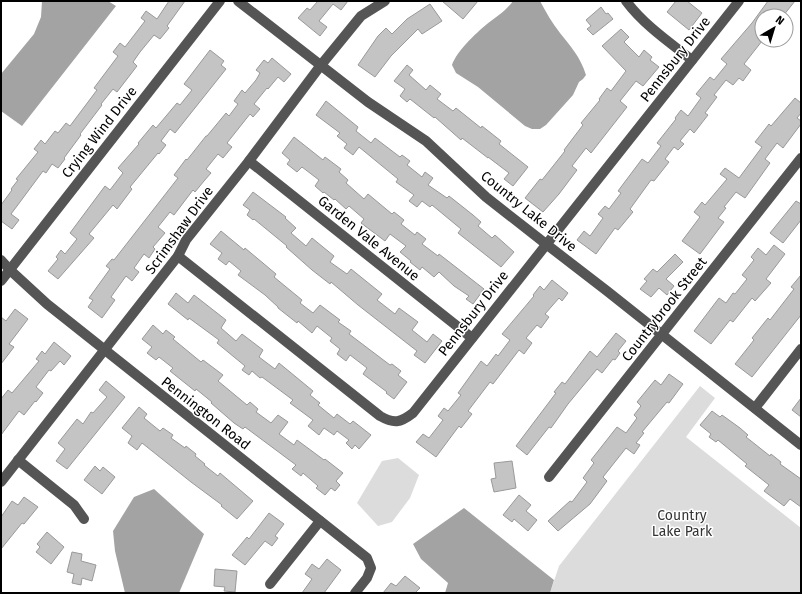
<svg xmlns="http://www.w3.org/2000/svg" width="802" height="594" font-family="'Fira Sans',sans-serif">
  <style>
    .green { fill: #dcdcdc }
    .water { fill: #a3a3a3 }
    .building { fill: #c4c4c4; stroke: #999 }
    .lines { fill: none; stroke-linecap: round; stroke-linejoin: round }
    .minor { stroke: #555; stroke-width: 10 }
    .labels { text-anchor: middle; stroke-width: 3; stroke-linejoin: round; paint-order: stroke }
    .street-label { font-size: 14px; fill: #000; stroke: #fff }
    .park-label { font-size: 14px; fill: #333; stroke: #fff }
  </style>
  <rect width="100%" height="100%" fill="#fff"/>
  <g class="green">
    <path d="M700 386 715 398 686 437 801 528V593H550L559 566Z"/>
    <path d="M398 458 419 475 410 498 392 522 378 526 357 503 382 461Z"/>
  </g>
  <g class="water">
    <path d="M42 1H108L116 6 22 126 1 111V74L34 34 41 17Z"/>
    <path d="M513 1H540C546 12 552 23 560 33 571 47 580 56 586 75L583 79 579 82 573 95 546 125 540 129H532L525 126 478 87 456 73 452 65C457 51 475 34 487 24 496 17 506 11 513 1Z"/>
    <path d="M154 489 204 534 179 593H125L115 551 113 531 134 497Z"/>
    <path d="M464 508 554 580 550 593H445L448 583 421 559 413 544Z"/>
  </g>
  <g class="building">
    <path d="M169 1H185L167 26 169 28 160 39 154 35 140 52 133 62 137 66 117 92 113 89 101 104 102 105 80 134 81 135 64 158 65 159 58 168 52 164 46 173 43 171 20 202 11 214 19 220 12 229 1 221V205L12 190 11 189 18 180 16 179 38 152 34 149 41 140 45 144 55 131 58 133 66 123 70 126 97 90 94 88 118 56 113 52 120 43 125 47 145 21 141 18 146 11 157 19Z"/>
    <path d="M318 1H348L341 10 333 4 319 21 327 27 320 36 298 18 307 8 310 10Z"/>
    <path d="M442 1H478L463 19Z"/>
    <path d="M676 1H687L702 13 689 30 667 12Z"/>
    <path d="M768 1H795L783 16H762V41L744 64 751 70 743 81 739 78 733 85 726 80 714 95 717 97 705 113 708 115 694 133 690 129 680 141 684 144 678 150 674 147 665 159 669 162 654 181 651 180 630 209 633 212 618 230 615 228 596 254 577 240 584 231 590 236 603 218 598 214 605 206 609 209 621 193 618 191 642 159 648 163 661 146 657 143 676 119 675 118 681 110 688 116 701 98 696 94 710 77 714 80 727 64 721 59 752 23Z"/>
    <path d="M430 4 442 21 422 34 418 29 391 56 375 77 358 65 378 36 386 28 392 34 407 19Z"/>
    <path d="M601 7 606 14 608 13 613 19 593 35 587 29 591 26 586 20Z"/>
    <path d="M621 29 629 37 624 42 639 57 644 50 652 57 650 60 659 67 643 86 636 81 620 101 627 107 591 153 586 148 572 166 577 170 559 194 543 212 525 198 540 179 542 180 565 151 564 150 583 125 581 123 600 100 599 99 607 88 611 91 626 71 602 46Z"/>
    <path d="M210 50 224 61 221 65 226 69 175 133 170 129 161 141 166 145 159 154 158 153 130 187 132 189 117 209 113 205 89 234 94 238 58 279 48 271 58 259 56 257 61 250 65 254 77 239 70 233 105 186 110 190 123 173 118 168 139 144 138 143 153 125 156 128 177 103 180 105 192 90 184 84Z"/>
    <path d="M272 58 291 74 284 82 278 77 268 89 267 88 254 104 260 109 253 117 250 114 227 143 232 147 223 158 218 154 206 169 211 173 204 181 195 192 193 190 174 215 170 212 158 227 165 233 153 247 155 249 149 258 144 254 134 268 139 272 132 281 126 276 111 297 115 300 102 318 88 307 93 300 89 298 110 269 106 266 112 259 114 260 178 178 174 175 186 159 187 160 206 136H207L226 113 229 116 238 104 234 101 242 90 245 93 256 80 260 73 256 70 264 60 268 63Z"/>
    <path d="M407 65 413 70 409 75 426 90 430 85 441 94 437 99 453 111 456 108 481 128 482 126 501 141 499 144 528 167 513 186 504 179 509 173 488 157V158L462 138 461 140 435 117 434 118 410 99 407 102 400 96 405 89 394 81Z"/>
    <path d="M795 98 801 103V113L797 118 801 121V124L783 148 777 143 765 159 770 163 745 198 736 192 724 207 726 208 718 218 724 222 700 254 682 241 700 217 694 212 702 202 705 205 727 179 720 174 725 168 739 178 762 147 755 142 769 124 771 126Z"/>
    <path d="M326 101 358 127 356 131 371 143 375 138 400 157 402 155 410 161 407 165 422 177 425 172 433 178 428 185 447 198 449 196 473 215 481 222 478 226 492 238 495 235 514 252 501 267 458 233 461 229 432 205 430 207 422 201 417 207 409 201 414 195 396 182 398 179 359 147 353 155 344 148 347 144 337 136 340 133 316 115Z"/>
    <path d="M294 137 323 160 325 157 341 169 339 172 348 180 346 183 364 199 368 194 392 214 394 212 404 220 401 224 415 235 417 232 426 239 422 244 438 256 439 254 484 289 473 304 466 299 469 296 454 286 439 272 434 277 422 267 420 270 410 262 411 261 400 252 406 246 390 234 385 241 361 223 364 219 349 206 346 209 335 199 334 200 324 192 323 193 315 186 319 180 302 167 297 172 287 164 290 160 282 153Z"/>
    <path d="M253 192 286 217 285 218 296 228 291 233 306 246 312 238 334 256 330 262 347 274 351 269 382 294 377 300 395 314 399 308 418 322 412 330 427 342 433 334 442 341 425 363 414 355 417 351 358 305 331 282 330 284 312 270 286 247 287 246 254 219 253 220 247 215 250 210 243 205Z"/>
    <path d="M796 201 801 204V220L783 243 770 233Z"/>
    <path d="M221 231 244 250 245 248 276 274 274 277 302 300 300 303 313 313 320 305 340 320 338 322 351 331 349 334 390 365 392 364 401 371 398 375 407 382 394 399 386 393 387 392 363 374 367 368 350 355 346 361 337 354 340 349 330 341 332 338 317 326 312 333 298 321 297 323 278 308V307L265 295 238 275 241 271 229 261 226 265 218 259 222 253 210 244Z"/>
    <path d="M774 245 785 254 766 279 771 283 755 301 752 298 733 322 730 320 711 344 694 331 719 298 726 303 733 293 735 294 747 279 742 275 754 260 751 257 758 248 766 255Z"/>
    <path d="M675 254 683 262 666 279 674 286 667 295 659 288 651 297 640 289 647 281 644 279 653 269 657 272Z"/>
    <path d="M801 275V315L752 377 735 364 754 340 752 338 768 318 770 320 794 289 791 287Z"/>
    <path d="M552 280 568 293 562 301 559 298 545 314 549 317 541 328 537 325 526 338 532 343 524 354 519 350 493 384 490 382 468 411 472 414 461 428 459 426 436 457 416 442 423 434 429 438 443 420 438 416 444 408 448 411 461 395 458 393 481 361 487 366 496 354 498 356 510 340 502 334 534 296 533 295 540 286 544 290Z"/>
    <path d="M176 293 188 303 194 295 226 320 221 328 236 341 242 334 263 350 259 357 275 369 279 363 313 391 310 395 320 403 318 405 334 418 337 414 350 424 353 421 371 435 359 449 355 445 352 449 346 443 349 440 337 431 334 435 324 428 319 435 308 426 313 420 290 403 293 400 262 377 260 378 252 371 249 375 242 370 245 366 217 343 219 340 189 318 188 320 168 304Z"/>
    <path d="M15 309 28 319 9 344 14 347 1 364V317L6 321Z"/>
    <path d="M153 325 163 334 166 330 175 337 173 339 201 362 203 360 223 375 218 381 247 405 250 402 258 409 256 412 271 423 278 415 288 422 279 434 294 445 297 440 324 460 325 459 343 473 336 481 340 485 335 491 331 488 325 495 316 488 318 486 303 473 301 476 292 469 296 465 245 427 243 429 234 423 211 403 212 402 196 389 195 391 170 371 173 368 159 357 156 360 147 353 152 347 142 339Z"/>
    <path d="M616 333 626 341 618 351 620 353 615 360 613 359 602 373 597 369 568 404 551 428 549 427 527 455 516 446 556 393 554 392 562 382 565 384 590 351 597 357Z"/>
    <path d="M54 342 71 356 64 365 60 361 51 371 49 370 36 387 43 393 36 402 35 401 24 415 19 411 1 435V399L8 390 12 393 39 361 36 359 42 351 45 354Z"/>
    <path d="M669 374 683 384 669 403 667 402 642 432 644 433 636 443 640 445 634 454 626 448 603 477 607 481 590 504 558 531 548 521 570 501 572 502 587 482 583 478 594 463 591 460 617 427 626 433 637 418 634 415 641 406 637 402 655 380 661 385Z"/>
    <path d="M106 381 125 397 67 469 56 461 65 449 58 443 77 419 83 424 91 412 93 413 107 397 99 390Z"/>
    <path d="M801 398V417L792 410Z"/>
    <path d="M139 407 147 414 144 418 160 431 163 428 173 435 171 438 185 448 186 446 196 454 195 456 205 464 204 465 218 476 220 473 253 501 237 519 221 506 222 505 191 482 142 443 137 450 128 443 132 436 122 428Z"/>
    <path d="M712 411 720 417 722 415 740 428 748 435 746 437 770 456 771 454 781 462 780 464 801 479V507L790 499 784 506 764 491 769 485 745 466 747 464 718 440 716 442 709 437 711 434 700 425Z"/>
    <path d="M512 461 516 488 494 492 491 479 496 478 494 463Z"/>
    <path d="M95 466 100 471 103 467 115 477 102 494 84 480Z"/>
    <path d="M519 495 531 505 526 511 537 520 528 531 514 519 512 522 503 515Z"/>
    <path d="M24 497 38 507 24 524 22 523 1 549V517L12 501 18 505Z"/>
    <path d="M269 513 284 524 275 536 278 538 272 546 265 541 245 565 232 555 247 537 249 539Z"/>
    <path d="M47 532 64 547 51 564 36 552 40 547 37 544Z"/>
    <path d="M72 552 82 554 81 561 96 565 92 581 82 578 81 585 72 583 74 574 67 572Z"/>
    <path d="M327 559 341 570 324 593H302L312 579 305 574 312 564 319 569Z"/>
    <path d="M215 569 237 571 235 592 224 591 225 587 214 586Z"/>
    <path d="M405 576 420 588 415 593H383L391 583 396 586Z"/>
  </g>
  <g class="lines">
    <g class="minor">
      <path d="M238 1 368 102 426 141 486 197 546 244 607 291 801 445"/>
      <path d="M626 1C644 25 669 42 692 60"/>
      <path d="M249 161 472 338"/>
      <path d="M178 256 380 416C394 424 400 423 413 413L739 1"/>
      <path d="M1 260 10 270 47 304 367 558 371 568 367 578 355 593"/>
      <path d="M1 281 220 1"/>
      <path d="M755 408 801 349"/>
      <path d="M18 460 74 505 84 519"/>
      <path d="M549 477 801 158"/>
      <path d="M1 482 178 256 186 240 249 161 321 65 361 16 385 1"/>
      <path d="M270 584 320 521"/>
    </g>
  </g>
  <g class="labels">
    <g class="street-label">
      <text transform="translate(675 59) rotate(-52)" y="5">Pennsbury Drive</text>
      <text transform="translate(99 132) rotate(-52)" y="5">Crying Wind Drive</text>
      <text transform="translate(529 211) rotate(39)" y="5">Country Lake Drive</text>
      <text transform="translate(179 230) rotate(-54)" y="5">Scrimshaw Drive</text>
      <text transform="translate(369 238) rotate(39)" y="5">Garden Vale Avenue</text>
      <text transform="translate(664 309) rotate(-52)" y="5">Countrybrook Street</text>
      <text transform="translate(473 313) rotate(-52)" y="5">Pennsbury Drive</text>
      <text transform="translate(206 413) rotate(38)" y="5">Pennington Road</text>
    </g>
    <g class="park-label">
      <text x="682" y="520">Country<tspan x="682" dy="16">Lake Park</tspan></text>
    </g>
  </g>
  <rect width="802" height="594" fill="none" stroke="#000000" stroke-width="4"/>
  <g transform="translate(774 28) rotate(38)"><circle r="19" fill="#ffffff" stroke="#999999"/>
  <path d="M0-3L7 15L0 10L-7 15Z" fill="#000000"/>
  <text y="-6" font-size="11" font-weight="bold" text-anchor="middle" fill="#000000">N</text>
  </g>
</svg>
